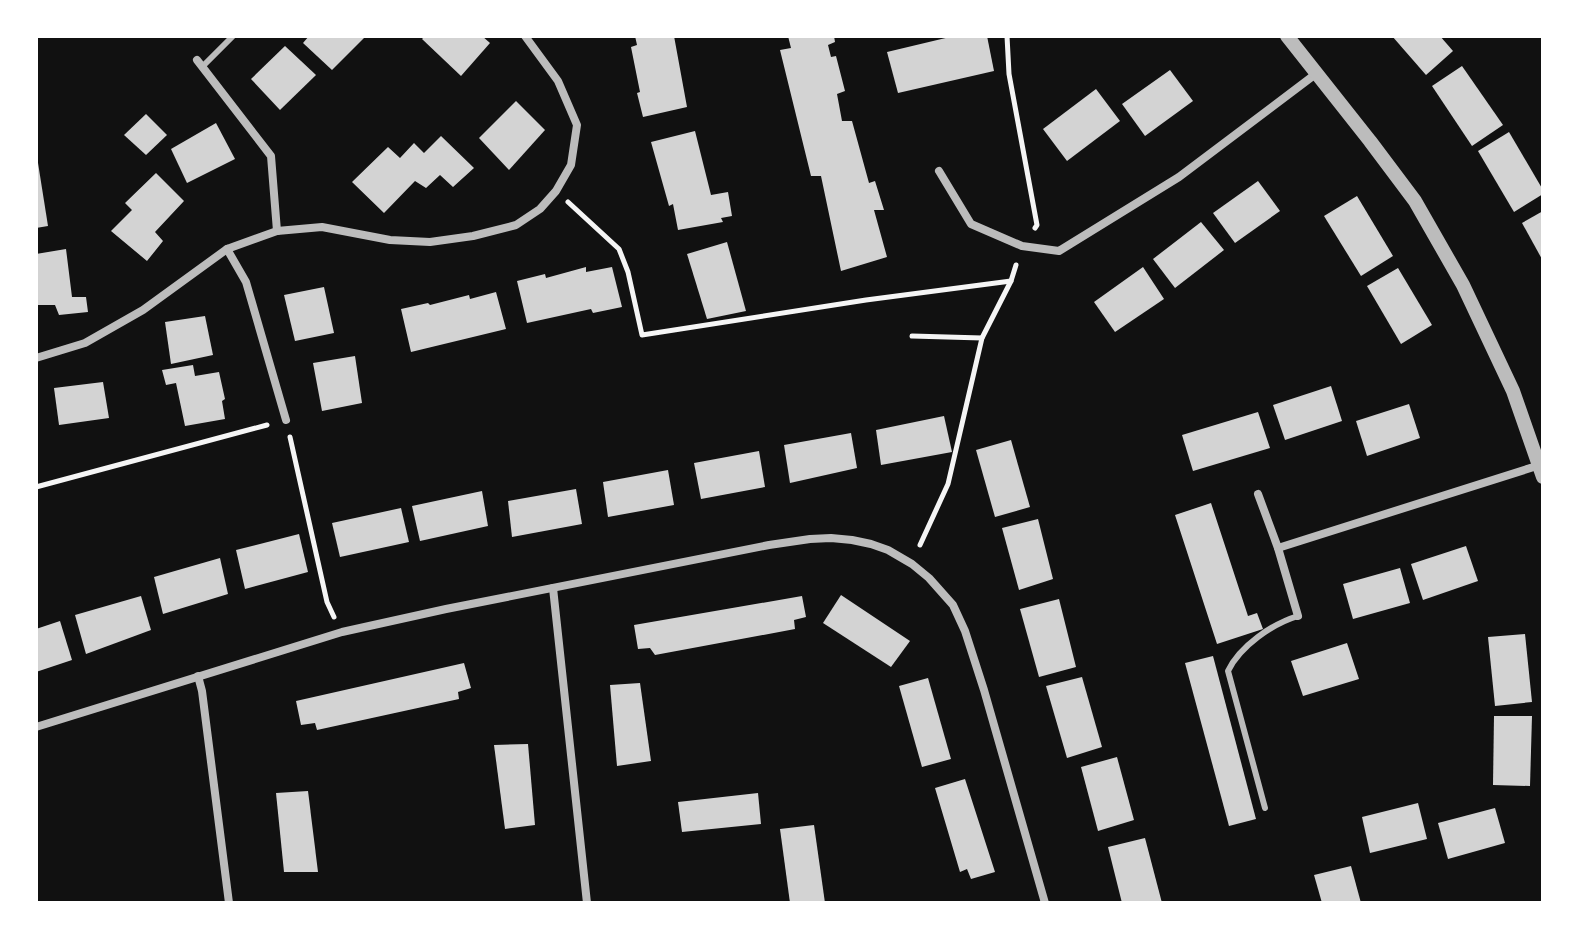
<svg xmlns="http://www.w3.org/2000/svg" width="1579" height="939" font-family="'DM Sans',sans-serif">
  <style>
    .building { fill: #d3d3d3 }
    .lines { fill: none; stroke-linecap: round; stroke-linejoin: round }
    .path { stroke: #f5f5f5; stroke-width: 5 }
    .service { stroke: #bcbcbc; stroke-width: 6 }
    .minor { stroke: #bcbcbc; stroke-width: 8 }
    .tertiary { stroke: #bcbcbc; stroke-width: 14 }
  </style>
  <rect width="100%" height="100%" fill="#111"/>
  <g class="building">
    <path d="M309 36H366L332 70 303 43Z"/>
    <path d="M425 36H482L490 43 461 76 422 39Z"/>
    <path d="M635 36H674L687 107 643 117 637 93 640 92 631 47 637 45Z"/>
    <path d="M788 36H834L835 42 828 45 831 57 836 56 845 91 837 94 842 121H852L869 183 875 181 884 210H874L887 257 841 271 821 176H811L780 50 791 48Z"/>
    <path d="M954 36H987L994 71 898 93 887 52Z"/>
    <path d="M1392 36H1440L1453 51 1426 75Z"/>
    <path d="M285 46 316 75 280 110 251 79Z"/>
    <path d="M1462 66 1503 125 1472 146 1432 86Z"/>
    <path d="M1170 70 1193 101 1145 136 1122 104Z"/>
    <path d="M1096 89 1120 121 1067 161 1043 129Z"/>
    <path d="M516 101 545 130 509 170 479 138Z"/>
    <path d="M146 114 167 135 146 155 124 135Z"/>
    <path d="M216 123 235 159 187 183 171 149Z"/>
    <path d="M695 131 711 195 728 192 732 216 721 218 723 222 678 230 673 204 669 206 651 142Z"/>
    <path d="M1509 132 1543 190V194L1514 212 1478 151Z"/>
    <path d="M441 136 474 168 453 187 440 175 426 188 415 181 384 213 352 182 388 147 400 158 414 143 424 153Z"/>
    <path d="M36 163H38L48 226 36 228Z"/>
    <path d="M156 173 184 201 155 232 163 241 147 261 111 231 132 210 125 203Z"/>
    <path d="M1258 181 1280 211 1235 243 1213 213Z"/>
    <path d="M1357 196 1393 256 1361 276 1324 216Z"/>
    <path d="M1543 211V261L1522 223Z"/>
    <path d="M1201 222 1224 250 1175 288 1153 259Z"/>
    <path d="M727 242 746 311 707 319 687 254Z"/>
    <path d="M66 249 72 297H86L88 312 59 315 55 305H37L36 254Z"/>
    <path d="M586 267V272L612 267 622 307 593 313 591 309 527 323 517 281 545 274 546 278Z"/>
    <path d="M1143 267 1164 299 1115 332 1094 302Z"/>
    <path d="M1398 268 1432 325 1401 344 1367 286Z"/>
    <path d="M324 287 334 333 295 341 284 295Z"/>
    <path d="M496 292 506 329 411 352 401 309 428 303 430 305 469 295 470 299Z"/>
    <path d="M205 316 213 355 171 364 165 322Z"/>
    <path d="M355 356 362 403 322 411 313 363Z"/>
    <path d="M193 365 195 376 219 372 225 399 222 401 225 419 185 426 176 383 166 385 162 370Z"/>
    <path d="M103 382 109 418 59 425 54 388Z"/>
    <path d="M1331 386 1342 421 1285 440 1273 405Z"/>
    <path d="M1409 404 1420 438 1367 456 1356 421Z"/>
    <path d="M1258 412 1270 448 1193 471 1182 435Z"/>
    <path d="M944 416 952 452 881 465 876 430Z"/>
    <path d="M851 433 857 468 790 483 784 445Z"/>
    <path d="M1011 440 1030 507 995 517 976 450Z"/>
    <path d="M759 451 765 487 701 499 694 463Z"/>
    <path d="M668 470 674 505 608 517 603 482Z"/>
    <path d="M576 489 582 524 512 537 508 501Z"/>
    <path d="M482 491 488 526 420 541 412 506Z"/>
    <path d="M1211 503 1248 616 1257 613 1263 629 1217 644 1175 515Z"/>
    <path d="M401 508 409 542 340 557 332 523Z"/>
    <path d="M1038 519 1053 579 1019 590 1002 528Z"/>
    <path d="M299 534 308 572 245 589 236 550Z"/>
    <path d="M1466 546 1478 581 1423 600 1411 564Z"/>
    <path d="M220 558 228 594 163 614 154 577Z"/>
    <path d="M1400 568 1410 603 1353 619 1343 584Z"/>
    <path d="M841 595 910 641 891 667 823 623Z"/>
    <path d="M141 596 151 630 86 654 75 615Z"/>
    <path d="M802 596 806 617 794 620 795 629 655 655 650 648 638 649 634 625Z"/>
    <path d="M1059 599 1076 667 1039 677 1020 609Z"/>
    <path d="M60 621 72 660 36 672V629Z"/>
    <path d="M1525 634 1532 702 1495 706 1488 637Z"/>
    <path d="M1347 643 1359 679 1303 696 1291 661Z"/>
    <path d="M1213 656 1256 819 1229 826 1185 663Z"/>
    <path d="M464 663 471 688 458 692 459 699 317 730 315 723 301 725 296 701Z"/>
    <path d="M1082 677 1102 747 1067 758 1046 686Z"/>
    <path d="M928 678 951 759 922 767 899 686Z"/>
    <path d="M640 683 651 761 617 766 610 685Z"/>
    <path d="M1494 716H1532L1530 786 1493 785Z"/>
    <path d="M528 744 535 825 505 829 494 745Z"/>
    <path d="M1117 757 1134 820 1098 831 1081 767Z"/>
    <path d="M965 779 995 872 971 879 967 869 960 872 935 788Z"/>
    <path d="M308 791 318 872H284L276 793Z"/>
    <path d="M758 793 761 824 682 832 678 802Z"/>
    <path d="M1418 803 1427 839 1370 853 1362 817Z"/>
    <path d="M1495 808 1505 843 1448 859 1438 823Z"/>
    <path d="M814 825 825 903H790L780 829Z"/>
    <path d="M1145 838 1162 903H1122L1108 847Z"/>
    <path d="M1351 866 1361 903H1322L1314 875Z"/>
  </g>
  <g class="lines">
    <g class="path">
      <path d="M1007 36 1009 74 1037 225 1035 228"/>
      <path d="M568 202 619 249 628 272 642 335 866 300 1011 281"/>
      <path d="M912 336 982 338"/>
      <path d="M290 437 327 602 334 617"/>
      <path d="M36 487 267 425"/>
      <path d="M920 545 948 484 982 338 1011 281 1016 265"/>
    </g>
    <g class="service">
      <path d="M202 67 233 36"/>
      <path d="M1265 808 1228 671C1240 646 1272 624 1298 616"/>
    </g>
    <g class="minor">
      <path d="M197 60 271 156 277 231"/>
      <path d="M939 171 971 224 1022 246 1059 251 1179 177 1317 73"/>
      <path d="M227 249 246 282 286 420"/>
      <path d="M36 358 85 343 143 310 227 249 277 231 322 227 390 240 430 242 473 236 516 225 540 209 556 191 571 165 577 125 558 81 525 36"/>
      <path d="M1258 494 1278 548 1298 616"/>
      <path d="M1278 548 1540 465"/>
      <path d="M553 588 587 903"/>
      <path d="M198 676 202 691 229 903"/>
      <path d="M36 727 342 632 446 609 769 545 810 539 831 538 852 540 871 544 888 550 912 564 929 578 953 605 965 631 984 690 1045 903"/>
    </g>
    <path class="tertiary" d="M1287 36 1370 141 1415 201 1463 285 1513 391 1543 477"/>
  </g>
  <rect width="1579" height="939" fill="none" stroke="#ffffff" stroke-width="76"/>
</svg>
